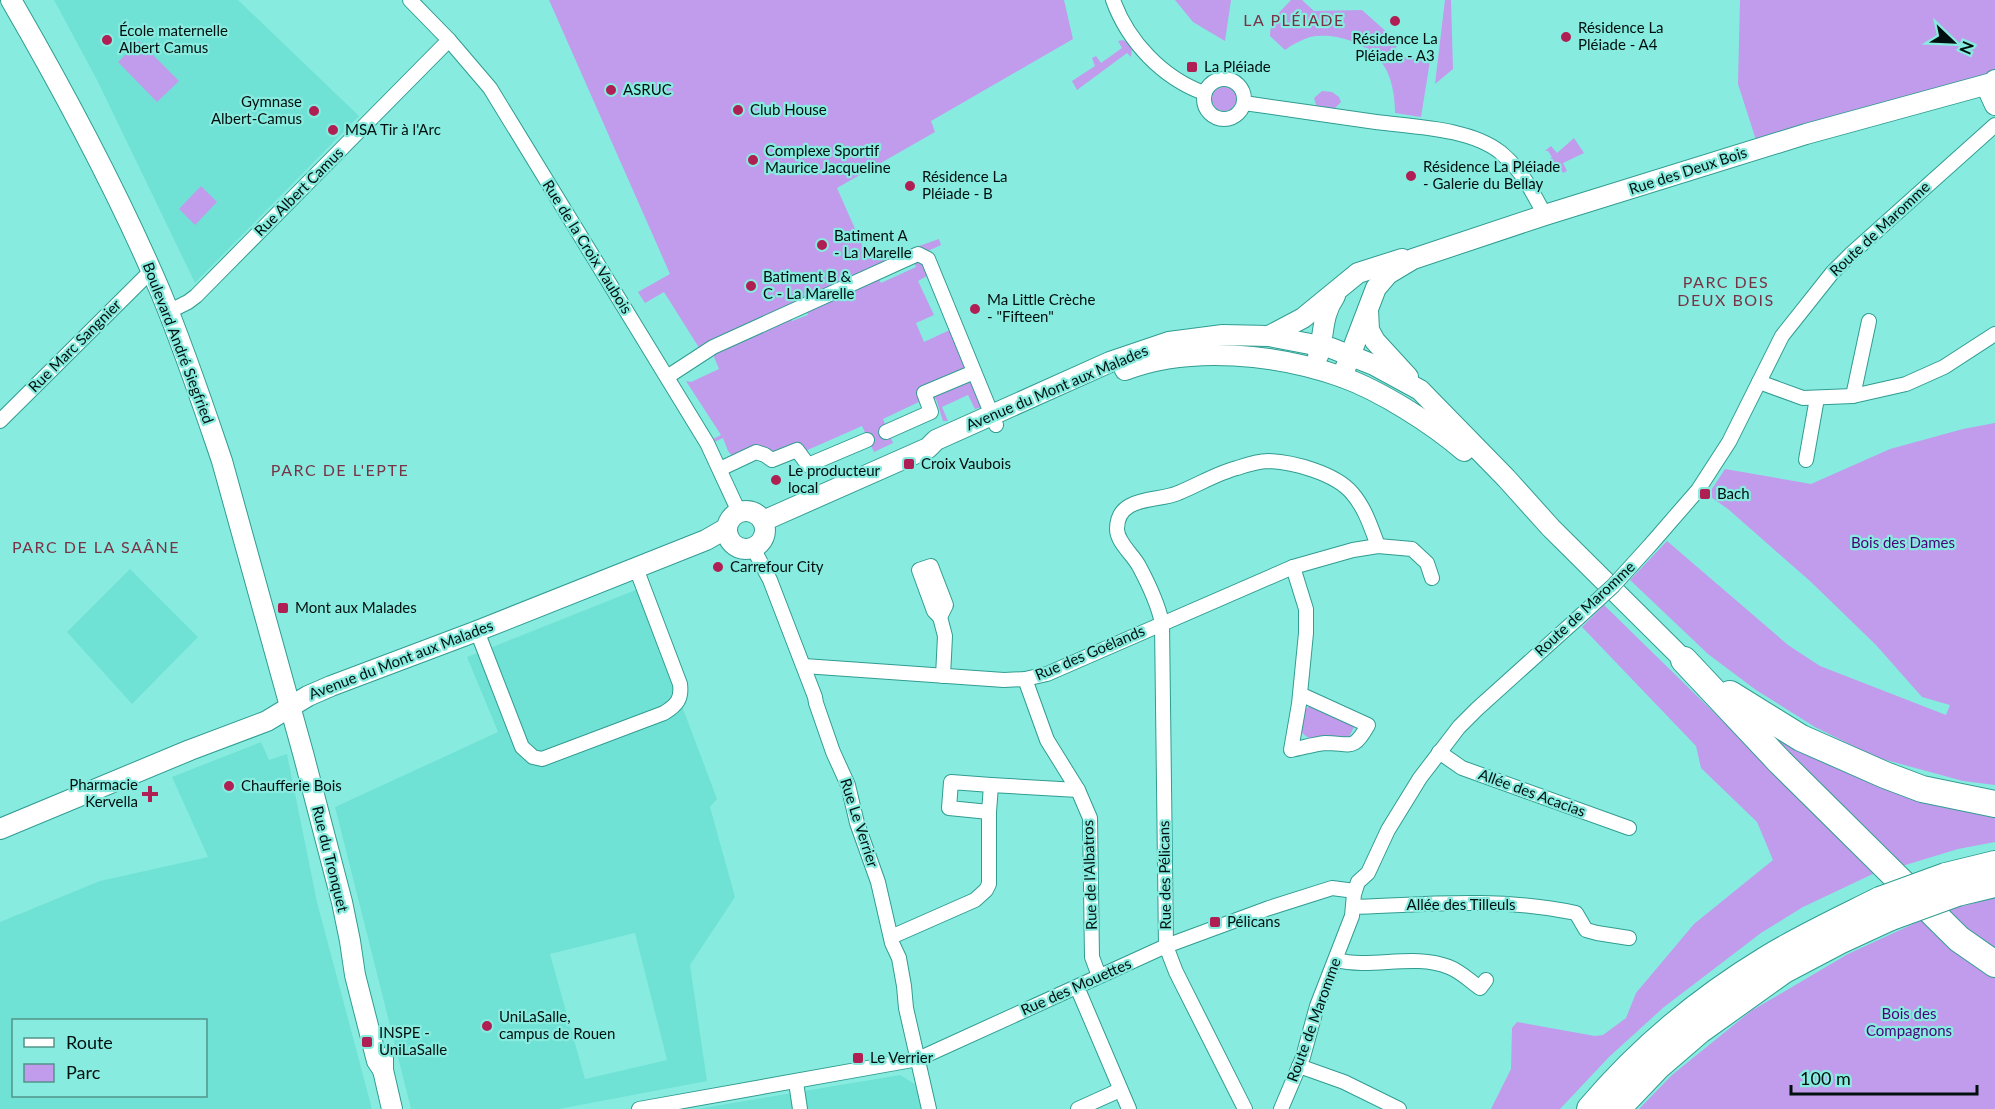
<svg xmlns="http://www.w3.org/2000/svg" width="1995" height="1109" font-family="Lato,sans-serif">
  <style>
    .built { fill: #70e2d5; fill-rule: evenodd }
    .green { fill: #c19bec }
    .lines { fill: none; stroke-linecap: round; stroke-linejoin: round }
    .street-casing { stroke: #319c91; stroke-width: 16 }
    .secondary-casing { stroke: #319c91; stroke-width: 22 }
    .highway-casing { stroke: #319c91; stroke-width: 28 }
    .street { stroke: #fff; stroke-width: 14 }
    .secondary { stroke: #fff; stroke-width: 20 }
    .highway { stroke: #fff; stroke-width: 26 }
    .street-bridge-casing { stroke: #319c91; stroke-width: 16; stroke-linecap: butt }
    .highway-bridge-casing { stroke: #319c91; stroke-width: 28; stroke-linecap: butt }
    .street-bridge { stroke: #fff; stroke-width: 14 }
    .highway-bridge { stroke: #fff; stroke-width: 26 }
    .poi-dot { fill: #af1f54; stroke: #87ecdf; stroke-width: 2 }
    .labels { text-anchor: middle; stroke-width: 4.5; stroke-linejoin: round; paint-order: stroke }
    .poi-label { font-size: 15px; fill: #00100e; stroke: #87ecdf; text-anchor: start }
    .street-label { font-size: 15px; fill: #00100e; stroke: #87ecdf }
    .park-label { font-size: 15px; fill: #4b0079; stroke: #87ecdf }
    .neighbourhood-label { font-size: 16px; letter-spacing: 1.5px; fill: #793346; stroke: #87ecdf }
  </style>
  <rect width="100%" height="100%" fill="#87ecdf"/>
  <g class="built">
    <path d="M54 0H238L359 116 195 283 97 80Z"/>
    <path d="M130 569 198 637 132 704 67 632Z"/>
    <path d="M638 589 717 799 710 807 735 897 690 965 707 1081 559 1109H411L335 807 498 732 467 657ZM635 933 667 1060 585 1079 550 954Z"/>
    <path d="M261 742 269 760 287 754 317 902 372 1109H0V922L100 881 208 857 172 777ZM14 1020H206V1096H14Z"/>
    <path d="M900 1075 915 1084 922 1109H696Z"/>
  </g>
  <g class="green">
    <path d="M549 0H1064L1073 39 931 121 935 132 837 188 867 256 885 258 939 239 941 245 703 354 664 292 645 303 638 292 670 274Z"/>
    <path d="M1175 0H1231L1225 41 1193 22Z"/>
    <path d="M1291 0H1302L1314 11 1362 10 1399 43 1393 52 1383 59 1393 55 1430 61 1421 117 1395 113C1395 97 1392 76 1382 63 1368 43 1335 32 1310 37 1301 40 1293 44 1285 50L1270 36C1270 19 1280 12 1291 0Z"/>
    <path d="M1445 0H1451L1453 69 1435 84Z"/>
    <path d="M1740 0H1995V74L1756 140 1738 84Z"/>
    <path d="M1123 40 1132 46 1131 57 1127 53 1077 90 1072 81 1095 66 1092 58 1096 56 1101 63 1122 48 1118 41Z"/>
    <path d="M139 41 179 81 157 102 118 62Z"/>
    <circle cx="1224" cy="99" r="12"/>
    <path d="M1322 91 1332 92 1339 97 1341 102 1333 110 1317 108 1314 98Z"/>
    <path d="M1574 138 1584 153 1563 163 1567 171 1563 173 1558 165 1541 173 1539 169 1552 157 1548 151H1545L1551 146 1557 153Z"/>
    <path d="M201 186 217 202 195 225 179 209Z"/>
    <path d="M920 261 924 263 929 275 918 281 934 315 916 323 924 342 954 328 988 406 975 409 968 395 942 407 948 421H943L936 399 923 400 883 419 893 443 874 452 862 426 803 452 797 450 736 461 728 451 723 438 712 443 711 440 721 435 686 381 691 382 719 369 714 357 715 350 743 337 745 341 769 330 767 326 790 316 792 321 808 315 806 309 879 279 881 283 916 267 914 263Z"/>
    <path d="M1995 423V785L1963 781 1875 757 1815 727 1756 690 1708 654 1630 580 1667 541 1788 645 1820 666 1946 715 1950 705 1922 697 1876 645 1810 581 1728 509 1708 495 1725 469 1811 484 1890 449 1963 429Z"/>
    <path d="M1604 605 1877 872 1803 907 1761 933 1664 1007 1609 1057 1560 1109H1491L1511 1069 1512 1028 1517 1022 1595 1036 1603 1035 1626 1018 1636 993 1694 924 1773 860 1757 822 1701 768 1696 746 1582 627Z"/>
    <path d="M1312 705 1352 723 1354 727 1348 739C1332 739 1309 745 1300 730L1305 709Z"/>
    <path d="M1738 705 1765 721 1995 806V842L1958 849 1899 867Z"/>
    <path d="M1995 898V956L1938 912Z"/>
    <path d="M1924 919 1933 933 1995 974V1109H1639L1672 1075 1751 1011 1848 954Z"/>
  </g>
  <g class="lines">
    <defs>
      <g id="street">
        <path d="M410 0 449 40 490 88 707 443 739 512"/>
        <path d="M1113 0C1128 42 1163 78 1204 93"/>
        <circle cx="1224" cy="99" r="20"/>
        <path d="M1244 103C1288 109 1332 116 1376 122 1414 127 1469 128 1500 152 1523 171 1531 190 1545 215"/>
        <path d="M168 312 188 302 196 296 449 40"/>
        <path d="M667 377 713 347 918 254 928 259 996 425"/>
        <path d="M1759 382 1803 398 1853 396 1906 384 1944 367 1995 334"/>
        <path d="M1853 396 1869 321"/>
        <path d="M0 421 151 271"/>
        <path d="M886 432 931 412 924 393 974 372"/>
        <path d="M1806 460 1817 398"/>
        <path d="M720 469 756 452 765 455 772 460 797 450 808 465 867 440"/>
        <path d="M1652 543 1698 490 1729 442 1782 336 1832 273 1851 254 1995 125"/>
        <path d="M753 548 770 580 815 697 816 703 833 752 848 785 857 823 878 882 892 943 899 958 904 986 906 1008 929 1109"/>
        <path d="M931 566 946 605 940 617 934 611 919 570Z"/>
        <path d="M1293 567 1306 609V633L1299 704 1291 750C1302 748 1314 744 1325 743 1351 743 1353 752 1368 725L1300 694"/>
        <path d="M940 617 945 636 943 676"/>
        <path d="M477 631 522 747 533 757 542 759 664 713C677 705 682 699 680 684L636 568"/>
        <path d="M804 666 1004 680 1025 679 1047 674 1293 567 1353 550 1378 546 1412 549 1427 563 1432 578"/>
        <path d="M1025 679 1047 740 1078 790 1090 818 1092 957 1099 976"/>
        <path d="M1439 752 1462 768 1629 828"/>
        <path d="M989 812 949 808 951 782 991 785"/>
        <path d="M1353 907C1430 904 1499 897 1576 913L1586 930 1597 933 1629 938"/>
        <path d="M891 937 975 900 986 890 989 884V812L991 785 1078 790"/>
        <path d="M1336 960C1372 969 1414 953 1449 967 1460 971 1470 981 1480 988L1486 980"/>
        <path d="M1077 987 1129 1109"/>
        <path d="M1299 1066 1344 1082 1399 1109"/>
        <path d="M796 1082 800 1109"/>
        <path d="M639 1109 918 1059 1166 946 1269 908 1332 888 1355 891"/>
        <path d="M1078 1109 1120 1090"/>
        <path d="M1245 1109 1176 972 1166 946 1162 623C1158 604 1149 585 1140 568 1134 555 1117 543 1117 529 1117 495 1158 502 1178 493 1198 485 1217 473 1237 468 1246 465 1258 461 1268 461 1293 462 1335 473 1352 493 1365 508 1371 527 1378 546"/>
        <path d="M1281 1109 1303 1057 1317 1006 1352 916 1354 894 1358 882 1368 873 1388 830 1420 778 1459 727 1477 709 1578 618"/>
      </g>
      <g id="secondary">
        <path d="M11 0C66 95 118 192 161 293 184 348 203 405 222 461L303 753 342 902 350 941 355 975 377 1061 383 1070"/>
        <path d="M1995 80 1989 92 1995 105"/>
        <path d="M1368 310 1369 330 1375 341 1408 377"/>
        <path d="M1269 336 1303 318 1358 273 1402 259"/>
        <path d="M1318 356C1325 333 1321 316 1335 296"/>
        <path d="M1125 370C1190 345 1278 354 1342 377 1381 391 1433 424 1464 451"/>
        <path d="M1342 377 1376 288 1388 274 1413 259 1545 215 1806 134 1992 83"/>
        <circle cx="746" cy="530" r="19"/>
        <path d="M763 521 928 448 936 440 1110 362 1169 342 1223 335 1269 336 1331 348 1374 365 1420 390 1506 478 1551 528 1684 660"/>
        <path d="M0 829 190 750 267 721 308 696 331 686 477 631 706 540 727 528"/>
        <path d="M383 1058V1070L392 1109"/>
      </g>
      <g id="highway">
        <path d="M1684 660 1780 762 1959 939 1995 964"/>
        <path d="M1730 694 1801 738 1885 775 1922 789 1995 804"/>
        <path d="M1946 876 1995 864"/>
        <path d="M1957 893 1995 884"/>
        <path d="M1590 1109C1640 1050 1701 999 1767 959 1803 937 1842 919 1880 900"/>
        <path d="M1617 1109 1657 1067 1700 1030 1784 970 1839 941 1891 917"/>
      </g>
    </defs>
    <use href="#street" class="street-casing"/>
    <use href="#secondary" class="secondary-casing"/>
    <use href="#highway" class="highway-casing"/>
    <use href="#street" class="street"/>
    <use href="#secondary" class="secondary"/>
    <use href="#highway" class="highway"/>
    <defs>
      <path id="street-bridge" d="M1578 618 1613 586 1652 543"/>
      <g id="highway-bridge">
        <path d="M1880 900 1946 876"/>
        <path d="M1891 917 1957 893"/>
      </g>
    </defs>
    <use href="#street-bridge" class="street-bridge-casing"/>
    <use href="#highway-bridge" class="highway-bridge-casing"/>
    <use href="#street-bridge" class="street-bridge"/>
    <use href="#highway-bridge" class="highway-bridge"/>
  </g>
  <g class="poi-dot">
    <circle cx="1395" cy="21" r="6"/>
    <circle cx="1566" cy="37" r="6"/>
    <circle cx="107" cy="40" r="6"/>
    <rect x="1186" y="61" width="12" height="12" rx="3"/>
    <circle cx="611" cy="90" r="6"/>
    <circle cx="738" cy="110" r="6"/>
    <circle cx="314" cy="111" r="6"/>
    <circle cx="333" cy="130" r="6"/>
    <circle cx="753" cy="160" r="6"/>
    <circle cx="1411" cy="176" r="6"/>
    <circle cx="910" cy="186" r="6"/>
    <circle cx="822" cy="245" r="6"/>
    <circle cx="751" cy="286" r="6"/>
    <circle cx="975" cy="309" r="6"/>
    <rect x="903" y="458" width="12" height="12" rx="3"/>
    <circle cx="776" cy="480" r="6"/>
    <rect x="1699" y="488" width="12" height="12" rx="3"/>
    <circle cx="718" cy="567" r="6"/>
    <rect x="277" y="602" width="12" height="12" rx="3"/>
    <circle cx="229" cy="786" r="6"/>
    <path d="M147 785h6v6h6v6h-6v6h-6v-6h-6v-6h6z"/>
    <rect x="1209" y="916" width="12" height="12" rx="3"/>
    <circle cx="487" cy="1026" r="6"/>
    <rect x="361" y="1036" width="12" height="12" rx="3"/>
    <rect x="852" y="1052" width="12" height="12" rx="3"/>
  </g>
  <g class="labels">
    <g class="poi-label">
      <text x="1578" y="33">Résidence La<tspan x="1578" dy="17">Pléiade - A4</tspan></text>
      <text x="119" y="36">École maternelle<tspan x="119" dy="17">Albert Camus</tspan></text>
      <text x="1395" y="44" text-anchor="middle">Résidence La<tspan x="1395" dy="17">Pléiade - A3</tspan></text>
      <text x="1204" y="72">La Pléiade</text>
      <text x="623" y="95">ASRUC</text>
      <text x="302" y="107" text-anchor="end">Gymnase<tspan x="302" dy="17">Albert-Camus</tspan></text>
      <text x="750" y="115">Club House</text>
      <text x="345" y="135">MSA Tir à l'Arc</text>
      <text x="765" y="156">Complexe Sportif<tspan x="765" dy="17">Maurice Jacqueline</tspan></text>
      <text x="1423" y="172">Résidence La Pléiade<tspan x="1423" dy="17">- Galerie du Bellay</tspan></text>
      <text x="922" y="182">Résidence La<tspan x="922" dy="17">Pléiade - B</tspan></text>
      <text x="834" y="241">Batiment A<tspan x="834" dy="17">- La Marelle</tspan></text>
      <text x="763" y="282">Batiment B &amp;<tspan x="763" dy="17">C - La Marelle</tspan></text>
      <text x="987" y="305">Ma Little Crèche<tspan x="987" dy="17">- "Fifteen"</tspan></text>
      <text x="921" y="469">Croix Vaubois</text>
      <text x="788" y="476">Le producteur<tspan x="788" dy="17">local</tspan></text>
      <text x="1717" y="499">Bach</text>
      <text x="730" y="572">Carrefour City</text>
      <text x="295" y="613">Mont aux Malades</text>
      <text x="138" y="790" text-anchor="end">Pharmacie<tspan x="138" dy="17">Kervella</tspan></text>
      <text x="241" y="791">Chaufferie Bois</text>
      <text x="1227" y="927">Pélicans</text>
      <text x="499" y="1022">UniLaSalle,<tspan x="499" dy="17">campus de Rouen</tspan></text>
      <text x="379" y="1038">INSPE -<tspan x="379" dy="17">UniLaSalle</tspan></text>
      <text x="870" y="1063">Le Verrier</text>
    </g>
    <g class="street-label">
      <text transform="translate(1688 171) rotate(-18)" y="5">Rue des Deux Bois</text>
      <text transform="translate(299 192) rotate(-45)" y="5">Rue Albert Camus</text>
      <text transform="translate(1880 229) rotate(-43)" y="5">Route de Maromme</text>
      <text transform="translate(587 247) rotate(58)" y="5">Rue de la Croix Vaubois</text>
      <text transform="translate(178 343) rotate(69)" y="5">Boulevard André Siegfried</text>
      <text transform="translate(75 346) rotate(-45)" y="5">Rue Marc Sangnier</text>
      <text transform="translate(1057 388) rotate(-23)" y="5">Avenue du Mont aux Malades</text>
      <text transform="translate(1585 609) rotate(-43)" y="5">Route de Maromme</text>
      <text transform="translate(1090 653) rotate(-23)" y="5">Rue des Goélands</text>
      <text transform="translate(401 660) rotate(-21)" y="5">Avenue du Mont aux Malades</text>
      <text transform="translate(1532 793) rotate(20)" y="5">Allée des Acacias</text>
      <text transform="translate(859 823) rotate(72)" y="5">Rue Le Verrier</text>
      <text transform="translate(330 859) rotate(76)" y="5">Rue du Tronquet</text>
      <text transform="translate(1090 875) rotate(-92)" y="5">Rue de l'Albatros</text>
      <text transform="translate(1165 875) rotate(-91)" y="5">Rue des Pélicans</text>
      <text x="1461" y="910">Allée des Tilleuls</text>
      <text transform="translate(1076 987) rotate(-24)" y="5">Rue des Mouettes</text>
      <text transform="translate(1314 1020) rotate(-70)" y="5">Route de Maromme</text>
    </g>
    <g class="park-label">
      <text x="1903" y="548">Bois des Dames</text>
      <text x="1909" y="1019">Bois des<tspan x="1909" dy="17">Compagnons</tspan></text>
    </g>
    <g class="neighbourhood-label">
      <text x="1294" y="26">LA PLÉIADE</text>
      <text x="1726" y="288">PARC DES<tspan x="1726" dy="18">DEUX BOIS</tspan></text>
      <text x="340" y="476">PARC DE L'EPTE</text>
      <text x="96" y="553">PARC DE LA SAÂNE</text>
    </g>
  </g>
  <rect x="12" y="1019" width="195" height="78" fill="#87ecdf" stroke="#51948b" stroke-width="1.5"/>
  <rect x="24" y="1038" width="30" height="9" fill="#ffffff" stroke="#51948b" stroke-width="1.5"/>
  <text x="66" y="1049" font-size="18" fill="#00100e">Route</text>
  <rect x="24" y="1064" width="30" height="18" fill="#c19bec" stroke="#51948b" stroke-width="1.5"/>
  <text x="66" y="1079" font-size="18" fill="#00100e">Parc</text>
  <g transform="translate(1953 42) rotate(113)" stroke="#87ecdf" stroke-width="4.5" paint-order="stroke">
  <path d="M0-4.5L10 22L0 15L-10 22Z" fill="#00100e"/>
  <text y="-9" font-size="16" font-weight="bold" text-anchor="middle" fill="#00100e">N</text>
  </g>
  <path d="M1791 1085v9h186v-9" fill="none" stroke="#00100e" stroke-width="3"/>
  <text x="1800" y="1085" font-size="18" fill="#00100e" stroke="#87ecdf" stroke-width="4.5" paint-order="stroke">100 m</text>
</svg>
